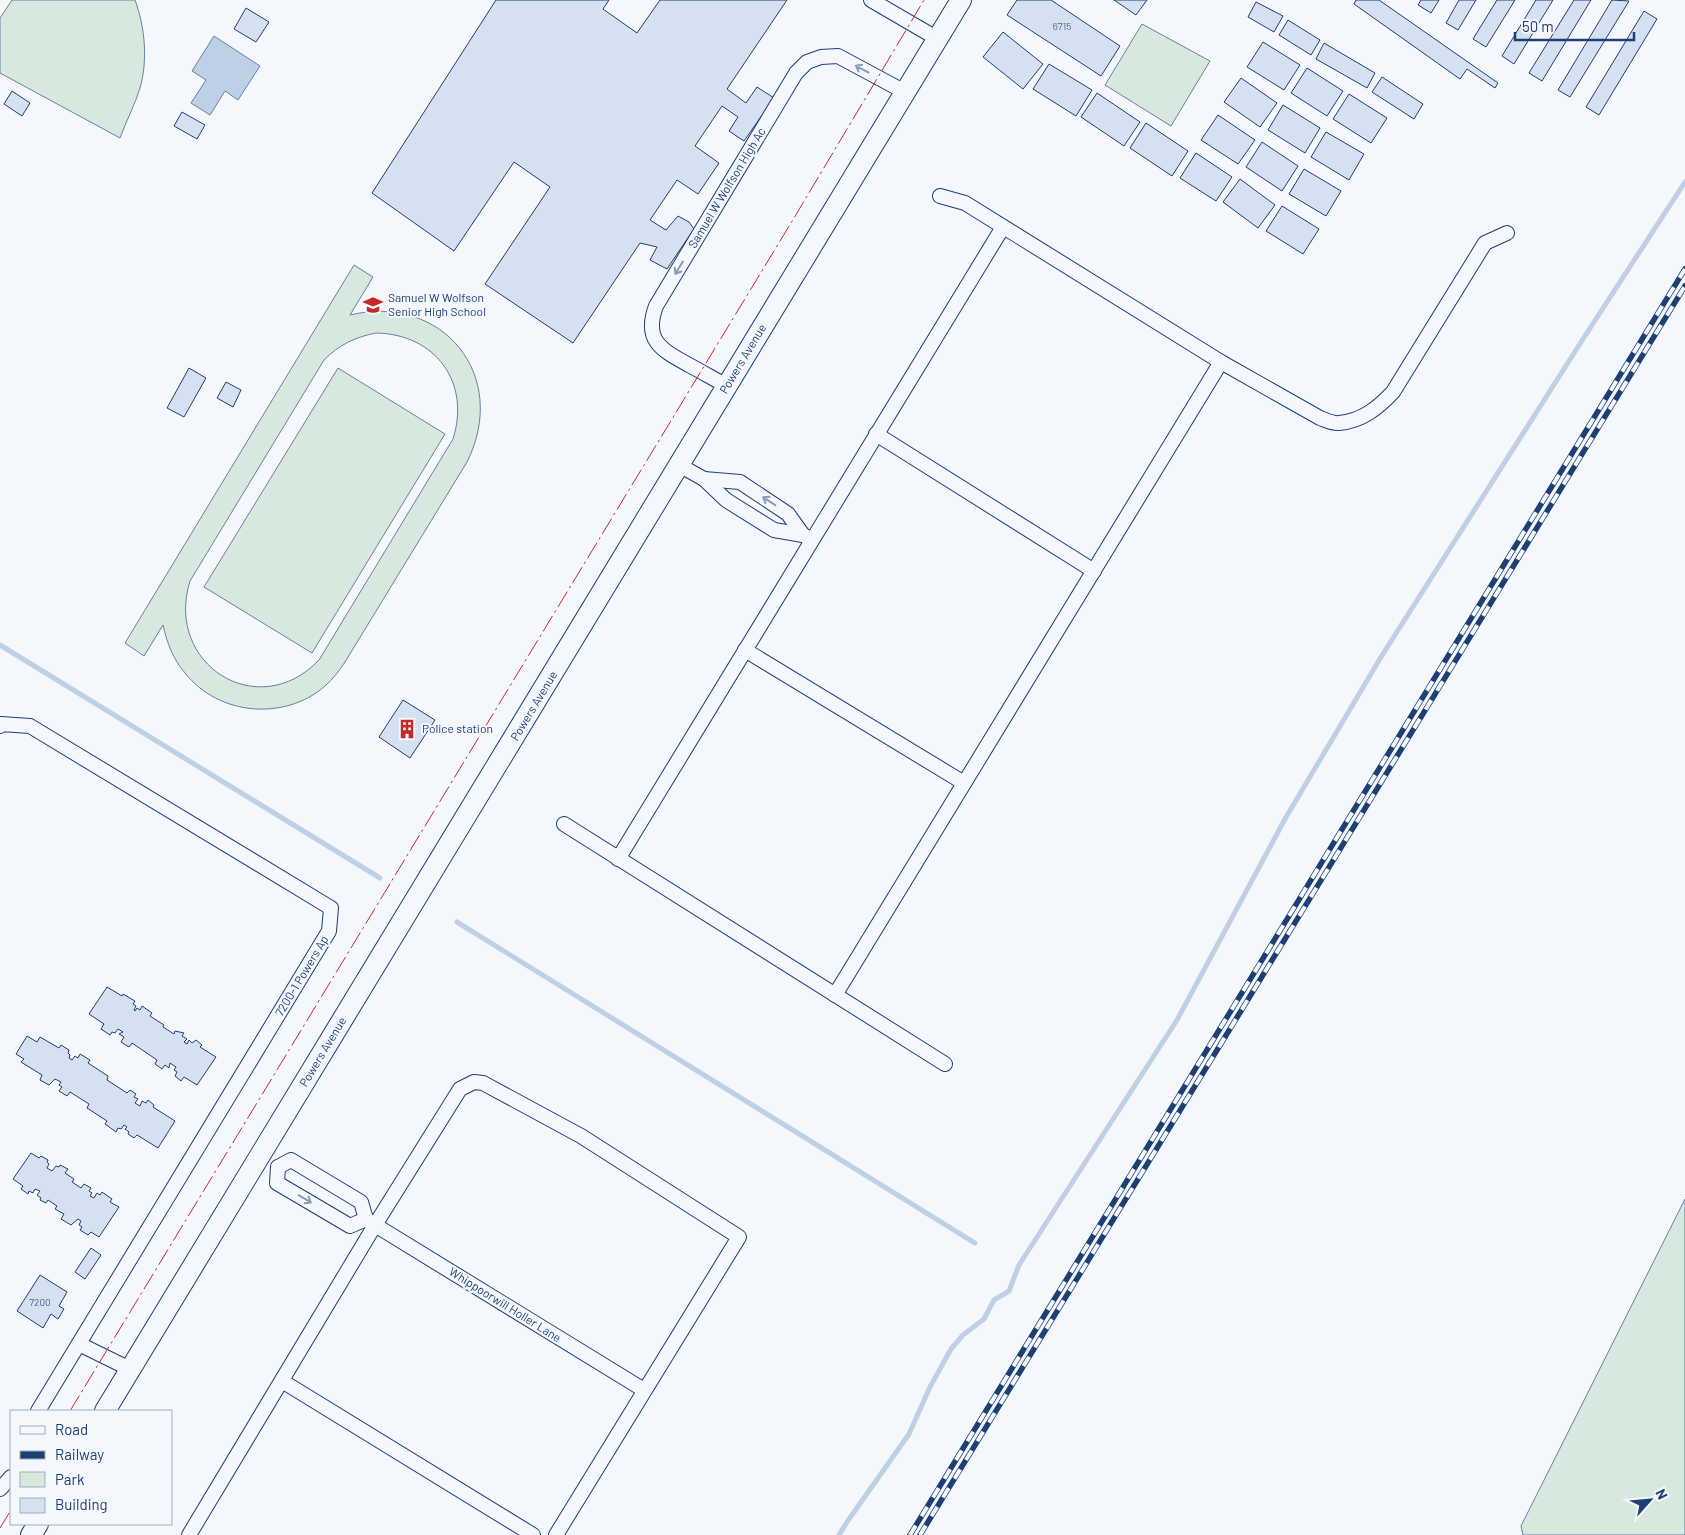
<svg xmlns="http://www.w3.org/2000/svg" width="1685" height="1535" font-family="Barlow,sans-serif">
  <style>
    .green { fill: #d7e8df; stroke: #687fa3; fill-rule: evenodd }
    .water { fill: #bed0e5; stroke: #687fa3 }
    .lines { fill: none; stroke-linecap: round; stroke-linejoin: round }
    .stream { stroke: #bed0e5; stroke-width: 5 }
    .building { fill: #d5e0f0; stroke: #1d3f73 }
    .street-casing { stroke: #1d3f73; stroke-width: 16 }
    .secondary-casing { stroke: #1d3f73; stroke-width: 22 }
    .street { stroke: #f4f7fb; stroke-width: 14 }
    .secondary { stroke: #f4f7fb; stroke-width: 20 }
    .rail-casing { stroke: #1d3f73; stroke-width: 5.5 }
    .rail { stroke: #f4f7fb; stroke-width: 4; stroke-dasharray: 11; stroke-linecap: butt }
    .power { stroke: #c62828; stroke-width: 1; stroke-dasharray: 18 4 2.5 4; stroke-linecap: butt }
    .oneway { stroke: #889bb7 }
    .labels { text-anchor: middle; stroke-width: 4; stroke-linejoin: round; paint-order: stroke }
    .number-label { font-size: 10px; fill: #4b6792 }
    .street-label { font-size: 12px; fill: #1d3f73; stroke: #f4f7fb }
    .poi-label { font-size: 12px; fill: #1d3f73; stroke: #f4f7fb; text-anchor: start }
  </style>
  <rect width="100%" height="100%" fill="#f4f7fb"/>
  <g class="green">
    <path d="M12 0H135C145 27 148 60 140 88 135 105 126 121 120 138L0 73V18Z"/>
    <path d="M1142 24 1210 61 1171 126 1105 85Z"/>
    <path d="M354 265 373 277 350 315C443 293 510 376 467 462L345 662C339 671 333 679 325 686 285 721 219 716 185 673 173 659 167 643 163 625L144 656 125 643ZM376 333C435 334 471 382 453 439L319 660C258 724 164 664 190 581L324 360C339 345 355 337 376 333Z"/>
    <path d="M338 368 445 434 312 653 204 587Z"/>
    <path d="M1685 1199V1535H1523L1521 1526Z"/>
  </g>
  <path class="water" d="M214 36 260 66 238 100 225 91 210 115 191 103 206 80 192 71Z"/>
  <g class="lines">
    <g class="stream">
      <path d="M0 645 380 878"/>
      <path d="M457 922 975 1243"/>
      <path d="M839 1535 847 1522 909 1434 930 1387 951 1349 963 1335 984 1319 994 1300 1009 1291 1019 1265 1177 1020 1285 819 1381 657 1583 339 1685 182"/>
    </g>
  </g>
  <g class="building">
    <path d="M496 0H609L603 9 637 33 660 0H787L727 89 746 103 757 87 774 98 744 141 729 131 738 117 722 106 695 146 719 163 698 194 677 180 650 220 666 230 678 216 689 222 694 229 667 269 650 260 657 247 640 243 573 343 485 284 550 187 514 162 454 251 372 193Z"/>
    <path d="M1017 0H1051L1120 46 1101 76 1007 15Z"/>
    <path d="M1114 0H1147L1136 15Z"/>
    <path d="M1356 0H1379L1498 83 1495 88 1467 69 1460 79 1354 4Z"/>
    <path d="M1421 0H1439L1431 13 1418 5Z"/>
    <path d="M1459 0H1476L1458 30 1446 23Z"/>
    <path d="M1497 0H1515L1486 47 1473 39Z"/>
    <path d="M1536 0H1553L1514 64 1502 56Z"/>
    <path d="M1574 0H1591L1542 81 1529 73Z"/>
    <path d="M1612 0 1629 1 1570 97 1558 90Z"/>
    <path d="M1256 2 1283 16 1274 32 1248 17Z"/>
    <path d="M246 8 269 22 256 42 234 29Z"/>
    <path d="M1644 11 1657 19 1599 115 1586 107Z"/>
    <path d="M1288 20 1320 40 1311 55 1279 35Z"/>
    <path d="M1003 32 1043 64 1023 89 983 57Z"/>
    <path d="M1263 42 1300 65 1284 90 1247 67Z"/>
    <path d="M1324 43 1375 73 1367 88 1316 59Z"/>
    <path d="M1049 64 1092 90 1076 116 1033 89Z"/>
    <path d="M1307 68 1343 91 1327 116 1291 93Z"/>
    <path d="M1382 77 1423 104 1414 119 1372 92Z"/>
    <path d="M1241 78 1277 103 1260 127 1224 102Z"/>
    <path d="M12 91 30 103 22 116 4 104Z"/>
    <path d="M1097 93 1140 122 1124 146 1081 117Z"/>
    <path d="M1349 94 1387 118 1371 143 1333 119Z"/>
    <path d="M1283 105 1320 128 1305 153 1268 130Z"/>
    <path d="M182 112 205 125 197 139 174 126Z"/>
    <path d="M1218 115 1255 140 1238 164 1201 140Z"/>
    <path d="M1146 123 1188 151 1172 176 1130 148Z"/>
    <path d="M1326 132 1364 154 1349 180 1311 157Z"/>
    <path d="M1262 142 1298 166 1282 191 1246 167Z"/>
    <path d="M1196 153 1232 177 1216 201 1180 178Z"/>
    <path d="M1304 169 1341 191 1326 216 1289 194Z"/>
    <path d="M1240 179 1275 205 1258 228 1223 202Z"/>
    <path d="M1282 206 1319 229 1303 254 1266 231Z"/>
    <path d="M189 368 206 378 184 417 167 408Z"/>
    <path d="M226 382 241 390 233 407 217 398Z"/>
    <path d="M403 700 435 720 410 758 379 737Z"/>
    <path d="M107 987 122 996 123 994 135 1001 133 1004 136 1006 134 1010 135 1011 137 1008 140 1010 142 1006 152 1013 150 1016 164 1025 163 1027 174 1034 175 1031 184 1033 182 1036 187 1039 184 1042 187 1044 189 1040 192 1043 196 1040 202 1045 200 1047 216 1057 197 1085 184 1077 181 1081 175 1076 177 1072 174 1070 176 1067 170 1063 169 1068 165 1065 162 1069 155 1064 157 1060 132 1043 129 1047 121 1042 124 1037 119 1034 123 1032 118 1029 115 1033 112 1032 110 1035 101 1029 104 1024 89 1014Z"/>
    <path d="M27 1036 37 1042 40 1037 59 1048 61 1045 69 1050 68 1053 70 1055 69 1058 72 1060 75 1056 78 1058 80 1054 90 1060 88 1063 108 1076 107 1080 127 1093 130 1090 136 1094 134 1097 138 1099 135 1103 140 1106 142 1101 146 1103 148 1100 154 1105 153 1107 175 1121 158 1148 137 1135 134 1138 128 1134 129 1132 125 1129 127 1127 124 1125 121 1129 118 1128 116 1132 105 1124 107 1121 87 1108 89 1104 70 1092 67 1096 59 1091 62 1087 59 1085 61 1082 55 1079 49 1085 40 1080 42 1075 21 1062 24 1059 16 1054Z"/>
    <path d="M31 1153 39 1158 41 1156 48 1160 47 1162 49 1164 47 1168 52 1171 56 1166 59 1167 60 1165 68 1169 65 1173 74 1179 72 1182 81 1188 84 1184 91 1188 89 1191 92 1193 90 1196 94 1198 97 1193 100 1195 102 1192 112 1199 110 1202 119 1207 99 1237 91 1232 88 1235 80 1230 82 1227 79 1225 81 1221 78 1219 71 1225 61 1219 64 1214 55 1209 57 1206 48 1200 46 1203 40 1200 41 1198 37 1195 40 1191 35 1189 33 1193 29 1191 28 1194 21 1189 23 1186 13 1179Z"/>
    <path d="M91 1248 101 1255 85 1279 75 1272Z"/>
    <path d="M40 1275 67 1292 59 1306 64 1309 58 1319 51 1314 43 1328 17 1311Z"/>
  </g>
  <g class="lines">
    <defs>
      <g id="street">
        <path d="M871 0 938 39"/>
        <path d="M940 196 965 203 1221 362 1320 418C1326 420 1333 424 1339 423 1362 421 1378 408 1393 392L1485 243 1507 233"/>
        <path d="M727 386C714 379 702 372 689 365 662 350 643 341 656 306L796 73 807 62 821 57 838 56 905 92"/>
        <path d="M876 434 1094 571"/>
        <path d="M679 465 704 479 726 500 774 530 803 535"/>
        <path d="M704 479 740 482 788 514 803 535 807 537"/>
        <path d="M745 650 964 783"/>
        <path d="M0 726 1 724 30 726 331 908 329 931 38 1411"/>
        <path d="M564 824 945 1064"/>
        <path d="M618 859 1003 227"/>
        <path d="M835 995 1221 362"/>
        <path d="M278 1167 291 1160 361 1202 366 1219 375 1225 644 1390"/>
        <path d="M278 1167 277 1183 350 1226 366 1219"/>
        <path d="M79 1344 130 1369"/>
        <path d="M282 1381 533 1535"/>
        <path d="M0 1489 11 1477"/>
        <path d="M189 1535 375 1225 460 1089 474 1082 483 1083 581 1136 739 1237 556 1535"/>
      </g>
      <g id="secondary">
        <path d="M105 1411 961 0"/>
        <path d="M31 1535 38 1524"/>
      </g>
    </defs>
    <use href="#street" class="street-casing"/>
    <use href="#secondary" class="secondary-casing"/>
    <use href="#street" class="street"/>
    <use href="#secondary" class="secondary"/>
    <defs>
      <g id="rail">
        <path d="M910 1535 1685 269"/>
        <path d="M920 1535 1685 286"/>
      </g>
    </defs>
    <use href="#rail" class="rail-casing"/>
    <use href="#rail" class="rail"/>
    <g class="power">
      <path d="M70 1411 794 218 924 0"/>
      <path d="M0 1528 11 1510"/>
    </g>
  </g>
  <defs><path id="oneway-shaft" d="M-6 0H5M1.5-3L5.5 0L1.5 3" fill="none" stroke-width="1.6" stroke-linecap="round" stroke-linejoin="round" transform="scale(1.25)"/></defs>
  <g class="oneway">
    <use href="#oneway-shaft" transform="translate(862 69) rotate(-152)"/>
    <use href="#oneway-shaft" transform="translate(679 268) rotate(121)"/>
    <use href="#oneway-shaft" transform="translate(769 501) rotate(-147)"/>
    <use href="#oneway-shaft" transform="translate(305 1199) rotate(31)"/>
  </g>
  <defs>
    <symbol id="school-bare" viewBox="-9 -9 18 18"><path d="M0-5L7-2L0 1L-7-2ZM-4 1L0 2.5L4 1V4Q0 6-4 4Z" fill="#c62828" stroke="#f4f7fb" stroke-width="2.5" paint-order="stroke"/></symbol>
    <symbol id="building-bare" viewBox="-9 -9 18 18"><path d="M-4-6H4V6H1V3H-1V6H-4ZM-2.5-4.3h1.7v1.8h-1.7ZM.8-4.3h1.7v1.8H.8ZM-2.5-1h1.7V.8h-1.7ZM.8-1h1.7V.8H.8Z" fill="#c62828" stroke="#f4f7fb" stroke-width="2.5" paint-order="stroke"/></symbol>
  </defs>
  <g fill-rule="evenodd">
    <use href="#school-bare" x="359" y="291" width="28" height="28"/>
    <use href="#building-bare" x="393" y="715" width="28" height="28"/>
  </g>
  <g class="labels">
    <g class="number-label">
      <text x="1062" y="30">6715</text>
      <text x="40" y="1306">7200</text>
    </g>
    <g class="street-label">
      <text transform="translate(727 188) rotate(-59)" y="4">Samuel W Wolfson High Ac</text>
      <text transform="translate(743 359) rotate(-59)" y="4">Powers Avenue</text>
      <text transform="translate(534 706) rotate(-59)" y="4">Powers Avenue</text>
      <text transform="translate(302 976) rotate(-59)" y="4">7200-1 Powers Ap</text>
      <text transform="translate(323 1052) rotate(-59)" y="4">Powers Avenue</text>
      <text transform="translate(505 1305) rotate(32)" y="4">Whippoorwill Holler Lane</text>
    </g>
    <g class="poi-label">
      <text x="388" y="302">Samuel W Wolfson<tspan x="388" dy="14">Senior High School</tspan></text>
      <text x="422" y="733">Police station</text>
    </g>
  </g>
  <rect x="10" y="1410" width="162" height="115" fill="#f4f7fb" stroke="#9eadc5"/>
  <rect x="20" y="1426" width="25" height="8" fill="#f4f7fb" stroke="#9eadc5"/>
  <text x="55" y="1435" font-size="15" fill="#1d3f73">Road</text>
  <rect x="20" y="1451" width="25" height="8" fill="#1d3f73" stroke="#9eadc5"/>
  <text x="55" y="1460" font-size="15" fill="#1d3f73">Railway</text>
  <rect x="20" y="1472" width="25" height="15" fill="#d7e8df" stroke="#9eadc5"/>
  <text x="55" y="1485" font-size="15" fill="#1d3f73">Park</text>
  <rect x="20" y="1498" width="25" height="15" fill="#d5e0f0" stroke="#9eadc5"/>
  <text x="55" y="1510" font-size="15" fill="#1d3f73">Building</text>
  <g transform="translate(1650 1500) rotate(63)" stroke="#f4f7fb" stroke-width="4" paint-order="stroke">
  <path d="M0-4L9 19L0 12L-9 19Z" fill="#1d3f73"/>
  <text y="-8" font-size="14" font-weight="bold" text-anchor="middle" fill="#1d3f73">N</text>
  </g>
  <path d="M1515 32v8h119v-8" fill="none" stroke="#1d3f73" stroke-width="2.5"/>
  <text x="1522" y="32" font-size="15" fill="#1d3f73" stroke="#f4f7fb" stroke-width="4" paint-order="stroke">50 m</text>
</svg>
